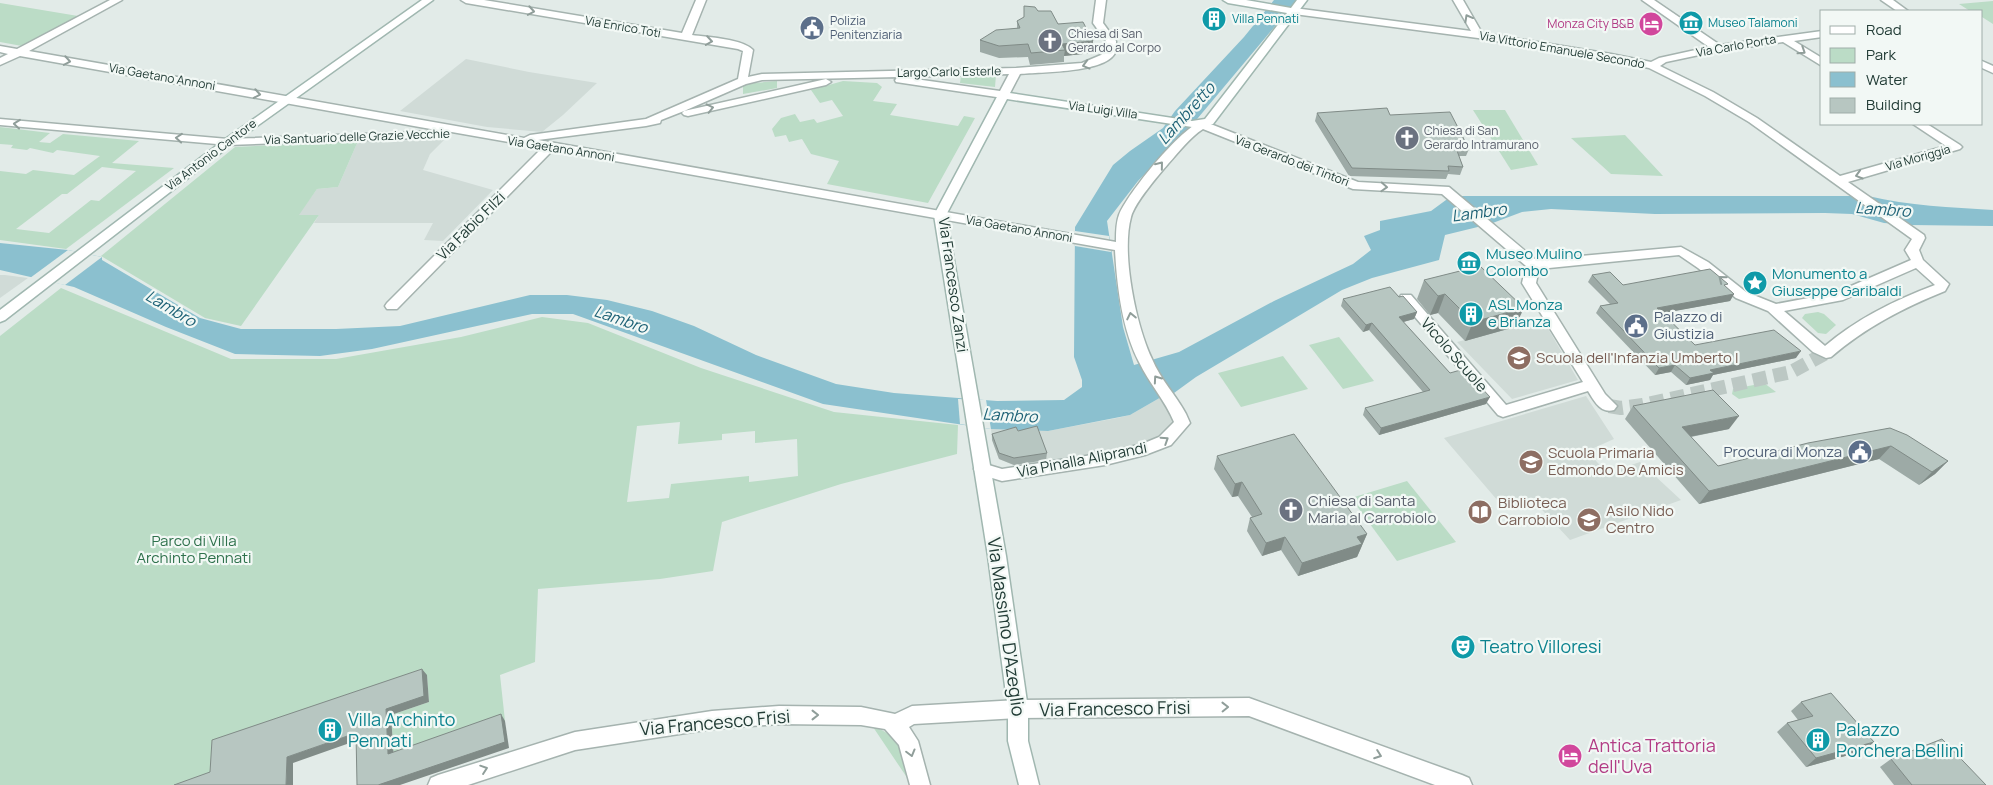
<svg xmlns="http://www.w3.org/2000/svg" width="1993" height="785" font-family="Manrope,sans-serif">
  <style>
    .built { fill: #d0dbd7 }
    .green { fill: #bbdcc6; fill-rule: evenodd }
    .water { fill: #8bc0cf }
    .pier { fill: #e2ebe8 }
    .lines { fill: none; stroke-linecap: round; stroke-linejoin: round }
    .street-tunnel { stroke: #bcc8c4; stroke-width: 14; stroke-dasharray: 14 7; stroke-linecap: butt }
    .street-casing { stroke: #a5b3af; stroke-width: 3 }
    .secondary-casing { stroke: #a0b7b0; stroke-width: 3 }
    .street { fill: #fff; fill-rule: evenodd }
    .secondary { fill: #fff; fill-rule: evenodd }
    .wall { fill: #9daaa6 }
    .shaded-wall { fill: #808b87 }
    .building { fill: #b7c6c1; stroke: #808b87 }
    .oneway { stroke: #909e9a }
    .labels { text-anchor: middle; stroke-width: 4.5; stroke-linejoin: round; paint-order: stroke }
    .far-culture-label { font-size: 12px; fill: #0d838f; stroke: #f2f8f5; text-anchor: start }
    .far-service-label { font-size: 12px; fill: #4e5e75; stroke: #f2f8f5; text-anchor: start }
    .far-hotel-label { font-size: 12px; fill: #b23c85; stroke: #f2f8f5; text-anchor: end }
    .far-street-label { font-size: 12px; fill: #223c36; stroke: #f2f8f5 }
    .far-worship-label { font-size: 12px; fill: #5b616d; stroke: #f2f8f5; text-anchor: start }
    .street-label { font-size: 15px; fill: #223c36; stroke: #f2f8f5 }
    .culture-label { font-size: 15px; fill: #0d838f; stroke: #f2f8f5; text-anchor: start }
    .service-label { font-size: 15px; fill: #4e5e75; stroke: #f2f8f5; text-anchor: start }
    .education-label { font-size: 15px; fill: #785e54; stroke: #f2f8f5; text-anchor: start }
    .worship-label { font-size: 15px; fill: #5b616d; stroke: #f2f8f5; text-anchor: start }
    .park-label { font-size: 15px; fill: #2e714c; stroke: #f2f8f5 }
    .water-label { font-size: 16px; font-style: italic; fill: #1e6276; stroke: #f2f8f5 }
    .near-street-label { font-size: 18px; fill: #223c36; stroke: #f2f8f5 }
    .near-culture-label { font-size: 18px; fill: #0d838f; stroke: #f2f8f5; text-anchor: start }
    .near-hotel-label { font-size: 18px; fill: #b23c85; stroke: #f2f8f5; text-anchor: start }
  </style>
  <rect width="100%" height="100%" fill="#e2ebe8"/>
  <g class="built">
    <path d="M466 59 529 72 597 83 563 115 542 132 487 127 400 111Z"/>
    <path d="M444 140 430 154 423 170 493 190 443 241 424 240 433 223H314L319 215H298L317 189 338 187 358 141Z"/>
    <path d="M0 275H5L28 278 0 298Z"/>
    <path d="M1543 320 1578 380 1512 399 1457 342Z"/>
    <path d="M1163 396 1174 414 1173 423 1152 441 1139 446 1023 469 999 459 992 440 991 429 1048 431 1117 418 1130 415Z"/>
    <path d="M1586 396 1614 439 1587 451 1607 473 1640 462 1681 500 1570 540 1532 499 1504 508 1444 438Z"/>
  </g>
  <g class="green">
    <path d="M1993 1V24L1982 17V11H1970L1959 4Z"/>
    <path d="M0 3 78 16 22 46 0 42Z"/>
    <path d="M996 75 995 87 960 83 961 76Z"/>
    <path d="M777 81V88L743 94V84Z"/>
    <path d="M843 81 877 83 882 87 873 101 897 104 890 115 958 126 964 116 975 118 928 203 827 184 839 161 811 154 802 139 789 142 786 135 775 137 772 129 781 118 795 114 800 122 814 119 817 123 843 116 832 100 820 103 811 90Z"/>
    <path d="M1473 110H1505L1538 165 1511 170Z"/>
    <path d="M0 127 50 133 39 142 50 143 63 134 139 141 112 163 174 168 66 249 0 240V171L26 174 33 170 74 175 100 156 57 150 53 153 30 148 27 150 11 148 13 145 0 144ZM102 167 136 171 99 201 91 200 49 233 16 229 62 194H67Z"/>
    <path d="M1625 135 1663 176 1611 174 1571 138Z"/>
    <path d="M358 141 338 187 317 189 299 215H319L241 326 205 318 101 256 235 147Z"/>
    <path d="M61 288 231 359H336L461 337 542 317 588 323 701 368 834 412 958 425 957 454 841 484 722 522 713 571 660 579 538 589 535 662 500 675 505 721 394 760 391 715 429 702 427 676 217 778 198 785H0V336ZM680 422 678 444 722 440V434L755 431V443L797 439 798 476 749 482V476L671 484 669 498 627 502 637 426Z"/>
    <path d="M1818 312 1824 314 1836 325 1826 334 1818 333 1802 318 1805 314Z"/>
    <path d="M1339 337 1374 381 1343 389 1309 345Z"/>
    <path d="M1283 356 1308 389 1241 407 1218 373Z"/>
    <path d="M1764 383 1776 392 1739 399 1732 394 1733 389Z"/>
    <path d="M1407 481 1456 542 1397 561 1351 498Z"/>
    <path d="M873 727C901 734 906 761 912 785Z"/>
  </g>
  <path class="water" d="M1274 0H1297L1187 131 1138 181 1107 221 1123 327 1134 365 1179 352 1274 301 1353 264 1371 250 1364 236 1380 230V221L1431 211 1446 200 1458 196H1868C1909 206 1951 207 1993 210V226L1910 225 1884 223 1852 214 1825 213 1655 214 1551 209 1522 212 1490 224 1445 235 1439 260 1372 278 1342 290 1196 377 1174 393 1163 396 1130 415 1048 431 991 429 823 404 573 314H532L372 349 320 356 235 354 166 327 74 287 0 270V243L68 250 102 257V260L200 318 241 329H336L400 326 530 295H567L607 300 652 311 694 326 756 355 836 384 894 393 997 401 1064 400 1082 387V380L1074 357 1075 227 1113 165 1130 151 1163 128 1175 111 1244 37Z"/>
  <g class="pier">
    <path d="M1075 231 1109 236 1111 252 1075 246Z"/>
    <path d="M68 250 102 257 65 285 30 278Z"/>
    <path d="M958 399 986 400 991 429 960 424Z"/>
  </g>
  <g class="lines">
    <path class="street-tunnel" d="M1609 406 1621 408 1643 405 1791 372 1826 353"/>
    <defs>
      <g id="street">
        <path d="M110 0H122L29 51 524 138 530 135 646 119 738 79 743 51 738 49 466 3 461 0H484L682 33 696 0H706L692 35C708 37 743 39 753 50L748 77 762 74 1016 68 1082 63 1101 55 1105 51 1106 41 1093 23 1096 0H1106L1103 23 1116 41C1116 44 1116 50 1115 53 1105 73 1040 72 1020 74L1009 95 1003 98 896 82 895 80 899 77 762 80 746 84 684 111 826 79 831 82 826 85 688 116 684 115 682 113 684 111 661 120 660 123 646 126 538 140 1116 242C1116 233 1116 223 1119 215 1127 194 1182 126 1203 121L1358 182 1449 187 1536 260 1681 247 1708 262 1746 292 1776 304 1835 293 1911 260 1905 250 1912 239 1749 122 1705 96 1649 68 1611 60 1478 38 1294 14 1289 11 1294 8 1471 31 1453 0H1463L1482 33 1611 54 1651 62 1659 58 1709 47 1642 0H1654L1720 45 1822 31V37L1794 41 1822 58V66L1783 42 1718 51 1666 62 1660 66 1713 92 1757 118 1840 176 1946 146 1913 124H1927L1960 145 1962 147 1960 149 1848 182 1924 235 1925 238 1919 250 1923 260 1949 284 1945 291C1903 308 1866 327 1831 357L1826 358 1813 352 1768 311 1736 298 1698 268 1679 255 1539 269 1536 283 1605 394 1617 406 1614 410C1601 414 1594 401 1588 391L1503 417 1498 415 1399 298 1401 295H1411L1506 405 1583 382 1522 283 1526 266 1442 194 1353 189 1203 129C1190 137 1179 152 1168 164 1158 176 1135 202 1131 217 1121 254 1136 325 1152 359 1160 379 1176 395 1186 414L1190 423 1171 445 1145 455 1105 465 1002 481 976 473 974 469 976 465 982 463 1002 469 1105 453 1142 444 1159 437 1174 422C1165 400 1149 383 1139 362 1122 329 1117 287 1115 250L553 150 397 309H387L385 306 387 303 542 148 446 131 449 134 443 137 228 145 0 125V119L228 139 442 131 20 56 0 65V58L8 54 0 52V46L17 49ZM1009 74 1000 91 901 77ZM1916 268 1935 285C1895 300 1858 318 1825 346L1784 311 1843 300Z"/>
        <path d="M1881 0H1893L1908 11H1897Z"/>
        <path d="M1982 61 1993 66V73L1982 68Z"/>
        <path d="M1249 698 1462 775 1469 778 1472 785H1435L1249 716 1018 718 914 724 909 727 918 741 930 785H910L899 745 885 729 861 725 779 724 712 729 575 750 468 785H428L431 778 438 775 575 732 712 711 779 706 861 707 895 714 912 706 1018 700Z"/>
      </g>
      <g id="secondary">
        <path d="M422 0H433L232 144 5 320 0 322V310L224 140Z"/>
        <path d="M1223 0H1246L1291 8 1297 0H1307L1213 124 1192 127 1007 99 946 215 1006 556 1028 709V741L1039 785H1019L1008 741V709L988 556 934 215 999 93 1003 92 1192 121 1205 119 1287 13 1228 3Z"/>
      </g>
    </defs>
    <use href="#street" class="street-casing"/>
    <use href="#secondary" class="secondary-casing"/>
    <use href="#street" class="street"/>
    <use href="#secondary" class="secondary"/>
  </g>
  <g class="wall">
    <path d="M1024 6 1038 11 1058 24 1092 53 1064 56V62L1030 65 1028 57 999 58 980 52V40L1017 28V21L1024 18Z"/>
    <path d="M1317 113 1390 115 1469 149 1466 156H1459L1463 167 1460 175 1448 174 1446 179 1349 176 1315 121Z"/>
    <path d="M1592 275 1623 285 1726 287 1734 294 1730 301 1662 313 1695 345 1796 358 1713 375 1710 380 1686 385 1671 372 1655 375 1596 313 1600 306 1610 304 1588 282Z"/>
    <path d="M1424 280 1515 327 1465 341 1438 313 1430 315 1417 299Z"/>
    <path d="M1399 297 1417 312 1414 319 1403 322 1450 373 1486 404 1379 435 1363 415 1365 408 1423 392 1369 330 1363 332 1341 306 1343 299Z"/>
    <path d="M1633 406 1729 429 1691 437 1718 466 1890 428 1948 461 1935 474 1919 485 1879 459 1699 504 1625 419Z"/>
    <path d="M1018 431 1047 453 1046 460 1014 465 999 459 992 440V434Z"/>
    <path d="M1217 456 1367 534 1357 557 1298 576 1281 550 1262 556 1247 531 1250 518 1252 517 1238 496 1232 497 1214 469Z"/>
    <path d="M1801 702 1874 742 1863 751 1806 767 1777 732 1787 723 1798 720 1791 711Z"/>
    <path d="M1891 759 1986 785H1894L1880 767Z"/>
  </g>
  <g class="shaded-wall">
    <path d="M1093 41 1092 53 1064 56 1065 50 1062 44Z"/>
    <path d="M1445 294 1438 313 1430 315 1438 296Z"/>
    <path d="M1734 294 1730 301 1653 315 1657 308Z"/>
    <path d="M1524 308 1515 327 1465 341 1473 322Z"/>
    <path d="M1417 312 1414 319 1396 324 1399 317Z"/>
    <path d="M1372 323 1369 330 1363 332 1366 325Z"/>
    <path d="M1801 351 1796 358 1713 375 1710 380 1686 385 1690 378 1710 370Z"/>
    <path d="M1675 365 1671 372 1655 375 1659 368Z"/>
    <path d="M1490 397 1486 404 1379 435 1381 428Z"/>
    <path d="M1739 416 1729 429 1673 440 1682 427Z"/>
    <path d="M1891 446 1879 459 1699 504 1709 491Z"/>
    <path d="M1948 461 1935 474 1919 485 1932 472Z"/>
    <path d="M1242 482 1238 496 1232 497 1235 484Z"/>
    <path d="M1367 534 1357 557 1298 576 1302 563 1357 537Z"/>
    <path d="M1285 537 1281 550 1262 556 1266 543Z"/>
    <path d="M422 669 427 675 429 702 391 715 394 760 388 754 386 709Z"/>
    <path d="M501 714 505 721 509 748 400 785H378Z"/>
    <path d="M356 733 361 739 293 763V785H286L287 757Z"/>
    <path d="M1874 742 1863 751 1806 767 1816 758Z"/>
  </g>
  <g class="building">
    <path d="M1024 6 1035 7 1038 11H1051L1058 24 1083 22 1093 41 1062 44 1065 50 1031 53 1028 44 999 46 980 40 996 30 1020 28 1017 21 1024 17Z"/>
    <path d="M1387 108 1390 115 1450 112 1469 149 1456 148 1463 167 1448 166 1449 171 1352 168 1317 113Z"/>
    <path d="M1480 266 1524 308 1473 322 1445 294 1438 296 1424 280Z"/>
    <path d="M1710 269 1728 284 1724 285 1734 294 1657 308 1695 345 1774 330 1801 351 1710 370 1714 373 1690 378 1675 365 1659 368 1600 306 1618 303 1592 275 1610 272 1623 285Z"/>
    <path d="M1390 287 1399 297 1403 296 1417 312 1399 317 1450 373 1464 369 1490 397 1381 428 1365 408 1430 390 1372 323 1366 325 1343 299Z"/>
    <path d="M1713 390 1739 416 1682 427 1718 466 1808 443 1890 428 1907 435 1948 461 1932 472 1891 446 1709 491 1633 406Z"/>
    <path d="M1037 426 1047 453 1014 458 999 453 992 434 1016 427 1018 431Z"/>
    <path d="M1294 434 1367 534 1357 537 1362 544 1302 563 1285 537 1266 543 1250 518 1262 514 1242 482 1235 484 1217 456Z"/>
    <path d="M422 669 424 696 386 709 388 754 501 714 505 742 378 785H357L356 733 287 757 286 785H174L210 772 212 740Z"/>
    <path d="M1831 693 1874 742 1816 758 1787 723 1813 716 1801 702Z"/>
    <path d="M1942 739 1986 785H1912L1891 759Z"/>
  </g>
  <defs><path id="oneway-chevron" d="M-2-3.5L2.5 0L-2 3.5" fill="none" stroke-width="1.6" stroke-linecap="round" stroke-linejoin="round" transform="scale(1.25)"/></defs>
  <g class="oneway">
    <use href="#oneway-chevron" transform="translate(531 11) rotate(10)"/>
    <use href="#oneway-chevron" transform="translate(1468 18) rotate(-119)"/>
    <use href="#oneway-chevron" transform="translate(709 41) rotate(9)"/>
    <use href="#oneway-chevron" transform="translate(1802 51) rotate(33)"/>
    <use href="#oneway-chevron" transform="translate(67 61) rotate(10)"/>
    <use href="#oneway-chevron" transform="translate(1086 65) rotate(165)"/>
    <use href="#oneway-chevron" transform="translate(257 94) rotate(10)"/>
    <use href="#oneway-chevron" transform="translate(710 108) rotate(-13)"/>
    <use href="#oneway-chevron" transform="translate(17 124) rotate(-174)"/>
    <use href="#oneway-chevron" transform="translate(179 138) rotate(-175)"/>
    <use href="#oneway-chevron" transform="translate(1160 165) rotate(-51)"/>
    <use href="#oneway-chevron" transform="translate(1859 175) rotate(164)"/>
    <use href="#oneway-chevron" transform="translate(1384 187) rotate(3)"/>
    <use href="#oneway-chevron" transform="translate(1722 279) rotate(-141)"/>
    <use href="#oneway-chevron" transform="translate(1131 316) rotate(-102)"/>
    <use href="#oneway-chevron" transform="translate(1157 379) rotate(-125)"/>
    <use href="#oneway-chevron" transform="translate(1165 440) rotate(-33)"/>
    <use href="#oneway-chevron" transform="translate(1225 707) rotate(-1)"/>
    <use href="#oneway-chevron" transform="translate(815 715)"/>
    <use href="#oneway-chevron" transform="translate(911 753) rotate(75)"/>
    <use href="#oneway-chevron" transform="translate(1378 755) rotate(20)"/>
    <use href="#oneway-chevron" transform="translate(484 769) rotate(-19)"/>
  </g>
  <defs>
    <symbol id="building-disc" viewBox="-11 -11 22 22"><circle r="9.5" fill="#0f9aa8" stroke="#f2f8f5"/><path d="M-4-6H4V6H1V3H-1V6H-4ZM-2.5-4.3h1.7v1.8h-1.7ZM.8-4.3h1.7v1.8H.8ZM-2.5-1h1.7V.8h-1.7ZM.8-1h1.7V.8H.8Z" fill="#fff"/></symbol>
    <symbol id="museum-disc" viewBox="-11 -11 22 22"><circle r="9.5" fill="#0f9aa8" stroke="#f2f8f5"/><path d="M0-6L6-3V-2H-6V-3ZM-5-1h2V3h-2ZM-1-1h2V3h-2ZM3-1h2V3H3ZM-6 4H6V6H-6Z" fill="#fff"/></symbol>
    <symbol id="hotel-disc" viewBox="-11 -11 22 22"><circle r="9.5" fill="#d1479c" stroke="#f2f8f5"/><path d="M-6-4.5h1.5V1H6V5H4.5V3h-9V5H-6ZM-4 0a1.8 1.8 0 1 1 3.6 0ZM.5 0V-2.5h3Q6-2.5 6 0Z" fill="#fff"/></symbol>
    <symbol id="civic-disc" viewBox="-11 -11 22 22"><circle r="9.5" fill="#5c6f8a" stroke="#f2f8f5"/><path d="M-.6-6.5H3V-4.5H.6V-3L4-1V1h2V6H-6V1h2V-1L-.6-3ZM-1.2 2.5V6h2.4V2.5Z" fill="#fff"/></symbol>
    <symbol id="church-disc" viewBox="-11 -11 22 22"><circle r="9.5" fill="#6b7280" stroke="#f2f8f5"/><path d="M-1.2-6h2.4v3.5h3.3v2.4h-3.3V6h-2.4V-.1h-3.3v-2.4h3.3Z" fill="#fff"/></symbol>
    <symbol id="sight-disc" viewBox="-11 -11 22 22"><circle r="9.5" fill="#0f9aa8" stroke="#f2f8f5"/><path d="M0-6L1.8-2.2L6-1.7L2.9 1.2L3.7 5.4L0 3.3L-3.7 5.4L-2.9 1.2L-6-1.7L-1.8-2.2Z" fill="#fff"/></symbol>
    <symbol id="school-disc" viewBox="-11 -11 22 22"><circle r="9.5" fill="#8d6e63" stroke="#f2f8f5"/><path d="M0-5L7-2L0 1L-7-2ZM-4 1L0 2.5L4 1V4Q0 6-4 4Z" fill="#fff"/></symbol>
    <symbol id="library-disc" viewBox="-11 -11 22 22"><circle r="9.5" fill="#8d6e63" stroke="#f2f8f5"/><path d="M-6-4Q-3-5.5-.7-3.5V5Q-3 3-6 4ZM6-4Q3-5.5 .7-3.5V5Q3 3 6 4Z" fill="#fff"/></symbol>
    <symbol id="theatre-disc" viewBox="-11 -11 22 22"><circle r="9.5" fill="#0f9aa8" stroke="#f2f8f5"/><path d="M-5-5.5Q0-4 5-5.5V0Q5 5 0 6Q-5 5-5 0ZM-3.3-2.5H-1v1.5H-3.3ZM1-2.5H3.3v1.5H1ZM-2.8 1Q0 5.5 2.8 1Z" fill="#fff"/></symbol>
  </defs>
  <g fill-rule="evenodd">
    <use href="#building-disc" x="1200" y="5" width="28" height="28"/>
    <use href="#museum-disc" x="1677" y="9" width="28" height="28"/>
    <use href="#hotel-disc" x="1637" y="10" width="28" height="28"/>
    <use href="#civic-disc" x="798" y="14" width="28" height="28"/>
    <use href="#church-disc" x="1036" y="27" width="28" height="28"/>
    <use href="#church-disc" x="1393" y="124" width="28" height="28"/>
    <use href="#museum-disc" x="1455" y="249" width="28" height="28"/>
    <use href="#sight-disc" x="1741" y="269" width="28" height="28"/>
    <use href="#building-disc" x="1457" y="300" width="28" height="28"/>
    <use href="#civic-disc" x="1622" y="312" width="28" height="28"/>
    <use href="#school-disc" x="1505" y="344" width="28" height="28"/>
    <use href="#civic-disc" x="1846" y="438" width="28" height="28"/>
    <use href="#school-disc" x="1517" y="448" width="28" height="28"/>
    <use href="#church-disc" x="1277" y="496" width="28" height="28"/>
    <use href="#library-disc" x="1466" y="498" width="28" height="28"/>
    <use href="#school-disc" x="1575" y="506" width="28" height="28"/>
    <use href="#theatre-disc" x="1449" y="633" width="28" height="28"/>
    <use href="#building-disc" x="316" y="716" width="28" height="28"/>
    <use href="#building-disc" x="1804" y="726" width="28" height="28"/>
    <use href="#hotel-disc" x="1556" y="742" width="28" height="28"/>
  </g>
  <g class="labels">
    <g class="far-culture-label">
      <text x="1232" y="23">Villa Pennati</text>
      <text x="1708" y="27">Museo Talamoni</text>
    </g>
    <g class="far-service-label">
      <text x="830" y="25">Polizia<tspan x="830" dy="14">Penitenziaria</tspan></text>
    </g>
    <g class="far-hotel-label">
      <text x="1634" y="28">Monza City B&amp;B</text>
    </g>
    <g class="far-street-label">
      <text transform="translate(623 27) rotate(10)" y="4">Via Enrico Toti</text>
      <text transform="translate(1736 46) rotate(-10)" y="4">Via Carlo Porta</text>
      <text transform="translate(1562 50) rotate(10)" y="4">Via Vittorio Emanuele Secondo</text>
      <text transform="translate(949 72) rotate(-1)" y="4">Largo Carlo Esterle</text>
      <text transform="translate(162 77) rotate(10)" y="4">Via Gaetano Annoni</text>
      <text transform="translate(1103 110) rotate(8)" y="4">Via Luigi Villa</text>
      <text transform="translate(357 137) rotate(-2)" y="4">Via Santuario delle Grazie Vecchie</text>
      <text transform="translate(561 149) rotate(9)" y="4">Via Gaetano Annoni</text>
      <text transform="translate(211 155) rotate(-37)" y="4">Via Antonio Cantore</text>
      <text transform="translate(1918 158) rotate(-16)" y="4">Via Moriggia</text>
      <text transform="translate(1292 161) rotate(21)" y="4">Via Gerardo dei Tintori</text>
      <text transform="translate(1019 229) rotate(10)" y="4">Via Gaetano Annoni</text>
    </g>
    <g class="far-worship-label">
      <text x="1068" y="38">Chiesa di San<tspan x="1068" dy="14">Gerardo al Corpo</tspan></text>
      <text x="1424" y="135">Chiesa di San<tspan x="1424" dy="14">Gerardo Intramurano</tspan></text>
    </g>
    <g class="street-label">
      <text transform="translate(471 226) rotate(-45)" y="5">Via Fabio Filzi</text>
      <text transform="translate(953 285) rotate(82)" y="5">Via Francesco Zanzi</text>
      <text transform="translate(1454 355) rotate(49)" y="5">Vicolo Scuole</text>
      <text transform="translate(1082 460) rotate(-11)" y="5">Via Pinalla Aliprandi</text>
    </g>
    <g class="culture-label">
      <text x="1486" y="259">Museo Mulino<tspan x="1486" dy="17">Colombo</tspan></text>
      <text x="1772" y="279">Monumento a<tspan x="1772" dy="17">Giuseppe Garibaldi</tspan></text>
      <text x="1488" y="310">ASL Monza<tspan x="1488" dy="17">e Brianza</tspan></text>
    </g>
    <g class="service-label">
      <text x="1654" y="322">Palazzo di<tspan x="1654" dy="17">Giustizia</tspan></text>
      <text x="1842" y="457" text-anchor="end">Procura di Monza</text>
    </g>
    <g class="education-label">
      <text x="1536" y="363">Scuola dell'Infanzia Umberto I</text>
      <text x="1548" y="458">Scuola Primaria<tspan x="1548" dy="17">Edmondo De Amicis</tspan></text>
      <text x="1498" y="508">Biblioteca<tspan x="1498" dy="17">Carrobiolo</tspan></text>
      <text x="1606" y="516">Asilo Nido<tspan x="1606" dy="17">Centro</tspan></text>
    </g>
    <g class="worship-label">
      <text x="1308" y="506">Chiesa di Santa<tspan x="1308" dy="17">Maria al Carrobiolo</tspan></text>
    </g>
    <g class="park-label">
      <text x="194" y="546">Parco di Villa<tspan x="194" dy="17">Archinto Pennati</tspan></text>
    </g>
    <g class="water-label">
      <text transform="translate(1186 113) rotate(-48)" y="6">Lambretto</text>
      <text transform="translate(1883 209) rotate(4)" y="6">Lambro</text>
      <text transform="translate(1479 212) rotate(-8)" y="6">Lambro</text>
      <text transform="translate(171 308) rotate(31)" y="6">Lambro</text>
      <text transform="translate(621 319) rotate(19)" y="6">Lambro</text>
      <text transform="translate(1010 415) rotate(3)" y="6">Lambro</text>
    </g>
    <g class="near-street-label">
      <text transform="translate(1006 627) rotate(82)" y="6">Via Massimo D'Azeglio</text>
      <text transform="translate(1115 709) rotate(-1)" y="6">Via Francesco Frisi</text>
      <text transform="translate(715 723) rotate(-5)" y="6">Via Francesco Frisi</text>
    </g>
    <g class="near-culture-label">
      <text x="1480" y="653">Teatro Villoresi</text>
      <text x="348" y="726">Villa Archinto<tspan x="348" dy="21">Pennati</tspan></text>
      <text x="1836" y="736">Palazzo<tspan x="1836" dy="21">Porchera Bellini</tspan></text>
    </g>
    <g class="near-hotel-label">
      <text x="1588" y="752">Antica Trattoria<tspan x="1588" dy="21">dell'Uva</tspan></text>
    </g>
  </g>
  <rect x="1820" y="10" width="162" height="115" fill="#f2f8f5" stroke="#9fada9"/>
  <rect x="1830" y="26" width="25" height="8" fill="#ffffff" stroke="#9fada9"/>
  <text x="1866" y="35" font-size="15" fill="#223c36">Road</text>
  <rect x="1830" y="48" width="25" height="15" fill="#bbdcc6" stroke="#9fada9"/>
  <text x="1866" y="60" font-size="15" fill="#223c36">Park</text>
  <rect x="1830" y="72" width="25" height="15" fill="#8bc0cf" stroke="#9fada9"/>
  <text x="1866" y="85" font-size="15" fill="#223c36">Water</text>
  <rect x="1830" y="98" width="25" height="15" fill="#b7c6c1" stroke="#9fada9"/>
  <text x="1866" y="110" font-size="15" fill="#223c36">Building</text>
</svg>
